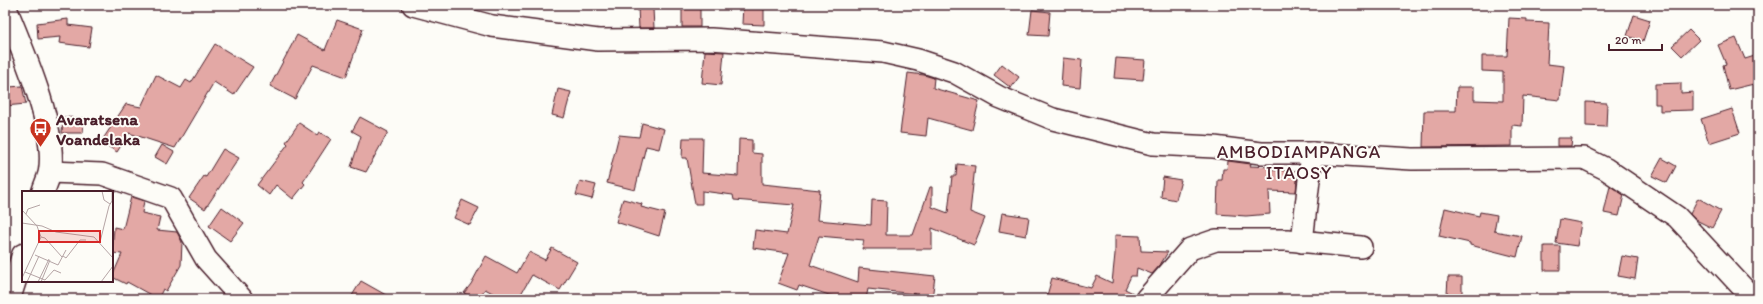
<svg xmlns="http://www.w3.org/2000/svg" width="1763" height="304" font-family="Itim,sans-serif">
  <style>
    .building { fill: #e3a8a5; stroke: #4a1f2b }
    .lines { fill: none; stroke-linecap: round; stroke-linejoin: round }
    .street-casing { stroke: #4a1f2b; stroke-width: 24 }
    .secondary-casing { stroke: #4a1f2b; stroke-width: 25 }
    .street { stroke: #fdfcf7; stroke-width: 21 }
    .secondary { stroke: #fdfcf7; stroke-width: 22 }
    .labels { text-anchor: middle; stroke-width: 4; stroke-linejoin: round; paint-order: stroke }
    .poi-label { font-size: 17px; font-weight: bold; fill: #4a1f2b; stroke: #fdfcf7; text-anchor: start }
    .neighbourhood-label { font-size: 18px; letter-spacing: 1px; fill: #4a1f2b; stroke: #fdfcf7 }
    .inset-road { fill: none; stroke: #b5a4a5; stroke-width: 1 }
    .view { fill: #d62828; fill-opacity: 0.15; stroke: #d62828; stroke-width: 2 }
    .inset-edge { fill: none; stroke: #4a1f2b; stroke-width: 2 }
  </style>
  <rect width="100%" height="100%" fill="#fdfcf7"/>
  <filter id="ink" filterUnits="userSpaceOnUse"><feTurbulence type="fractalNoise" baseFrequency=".025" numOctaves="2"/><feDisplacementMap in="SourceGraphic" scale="8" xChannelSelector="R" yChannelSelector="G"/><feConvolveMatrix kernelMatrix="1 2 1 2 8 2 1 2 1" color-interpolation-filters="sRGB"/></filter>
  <g filter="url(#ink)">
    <g class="building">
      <rect x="682" y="5" width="18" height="22"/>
      <path d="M743 5H764V25L742 24Z"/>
      <path d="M638 7 653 9 654 28H639Z"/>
      <path d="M1032 10 1050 12 1048 36 1029 35Z"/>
      <path d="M1634 15 1650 20 1643 41 1627 36Z"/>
      <path d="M1509 18 1527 19V22L1549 23 1547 64 1564 66 1560 100 1523 96 1522 126 1512 125V146L1423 147 1424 111H1456L1457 87H1474V100L1503 101V72L1482 71V56H1507Z"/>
      <path d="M68 19V25L92 28 89 47 59 43 60 37 38 39 37 23Z"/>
      <path d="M337 20 363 29 346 77 313 65 295 99 270 86 297 35 325 50Z"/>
      <path d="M1689 30 1699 40 1682 56 1672 46Z"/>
      <path d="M1736 38 1745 59 1758 55V83L1729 90 1723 65 1726 64 1718 45Z"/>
      <path d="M215 44 253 67 234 95 214 82 175 148 129 133 117 152 101 142 126 104 141 107 156 75 181 88 186 80 191 83Z"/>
      <path d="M705 51 724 52 721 85 702 83Z"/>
      <path d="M1063 58 1082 60 1080 88 1061 86Z"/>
      <path d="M1116 58 1145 60 1143 80 1114 78Z"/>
      <path d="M1002 64 1019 77 1011 88 994 75Z"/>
      <path d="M908 73 924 75 934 78 933 88 979 101 972 130 928 118 926 136 900 133Z"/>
      <path d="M1681 83V93L1693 92V110L1660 111V104H1655V84Z"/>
      <path d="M22 86 26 104 5 106V92H9V87Z"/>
      <path d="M558 89 571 92 564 118 552 115Z"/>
      <path d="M1586 102 1607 103 1606 127 1586 126Z"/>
      <path d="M1732 109 1740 133 1709 143 1701 119Z"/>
      <path d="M63 117 84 118 83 133H62Z"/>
      <path d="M360 117 388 132 366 172 351 167 361 136 352 131Z"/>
      <path d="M299 123 317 135 319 132 331 139 303 182 305 184 293 199 276 185 269 195 257 185 288 144 286 142Z"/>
      <path d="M642 123 664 129 659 149 646 146 635 190 607 183 619 135 639 137Z"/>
      <path d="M683 138H703L702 173 738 176 739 139 752 140V153L762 154V184L820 190 817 220 871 225 872 200 887 201 886 235H913L930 187H932V207L948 213 952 176H956L957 164 975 166 970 212 985 218 974 245 932 228V249H862L864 240 819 236 810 265 858 282 859 268 935 276 932 299H915V294L868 289 866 299H841L799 285 797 290 778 283 789 253 753 248 755 230 787 234 794 205 734 200 733 195 702 191V204H695L687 158H682Z"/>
      <path d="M1557 138H1572L1571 146H1557Z"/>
      <path d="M162 145 174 152 167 164 155 157Z"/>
      <path d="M223 149 239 158 205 209 189 198 204 176 206 177Z"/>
      <path d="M1662 158 1676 166 1667 183 1652 176Z"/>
      <path d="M1228 161 1251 164 1250 166 1271 167V170L1298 171 1296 192 1269 191 1270 214 1246 216 1217 214 1218 180H1222L1223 169H1227Z"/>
      <path d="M1163 177 1181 180 1176 200 1161 197Z"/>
      <path d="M580 181 596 185 592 199 576 195Z"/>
      <path d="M1610 186 1624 195 1619 216 1604 213Z"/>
      <path d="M131 197 144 201 142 213 160 217 157 230 177 232 182 242 181 265 166 291 163 289 158 299 127 282 126 284 112 277 122 254 112 253 114 227 123 229Z"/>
      <path d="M1698 198 1721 211 1712 228 1696 220 1690 214Z"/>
      <path d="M623 199 642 204 641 207 665 213 659 236 616 222Z"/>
      <path d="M462 200 479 208 470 225 454 218Z"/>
      <path d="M222 207 244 223 230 241 209 226Z"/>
      <path d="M1445 208 1479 216 1480 212 1497 215 1494 231 1522 236 1517 257 1470 245V243L1439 236Z"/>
      <path d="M1002 213 1029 217 1026 236 999 231Z"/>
      <path d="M1560 219 1581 223 1577 246 1556 243Z"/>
      <path d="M1115 235 1140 236 1141 251 1168 252 1160 265 1152 274 1137 268 1136 276H1131L1125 289 1135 294 1134 299H1046L1052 278 1091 288 1097 276 1112 283 1115 254Z"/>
      <rect x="1544" y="246" width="16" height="24"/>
      <path d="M552 248 577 262 560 290 532 275 518 299H504L485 289 478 299H474L464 293 471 284 486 256 517 273 529 252 545 260Z"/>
      <path d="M1622 256 1638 259 1635 279 1618 276Z"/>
      <path d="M1448 277H1462V294H1447Z"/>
      <path d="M361 281 393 299H350Z"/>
    </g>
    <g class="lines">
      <defs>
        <g id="street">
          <path d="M413 5 492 26 598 40 711 39 883 52 918 60 954 72 999 97 1053 119 1153 144 1214 147 1261 153H1312L1412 159 1584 158 1606 169 1677 217 1745 290 1756 299"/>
          <path d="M50 172 102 174 171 198 206 259 242 299"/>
          <path d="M1302 242 1312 153"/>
          <path d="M1146 299 1190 249 1216 240H1288L1361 247"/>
        </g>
        <g id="secondary">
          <path d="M5 7C22 49 57 127 50 171 49 178 45 185 43 192"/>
          <path d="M9 299 23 255"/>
        </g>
      </defs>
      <use href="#street" class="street-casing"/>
      <use href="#secondary" class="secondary-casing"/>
      <use href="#street" class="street"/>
      <use href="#secondary" class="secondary"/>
    </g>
  </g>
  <defs>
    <symbol id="bus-pin" viewBox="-11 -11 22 30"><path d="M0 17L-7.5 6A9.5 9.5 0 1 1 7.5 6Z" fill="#c8321e" stroke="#fdfcf7"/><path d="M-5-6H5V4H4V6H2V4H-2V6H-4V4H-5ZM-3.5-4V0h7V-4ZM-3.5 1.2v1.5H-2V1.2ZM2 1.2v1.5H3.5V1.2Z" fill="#fff"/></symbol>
  </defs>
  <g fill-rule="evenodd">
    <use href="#bus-pin" x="28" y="116" width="25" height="34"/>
  </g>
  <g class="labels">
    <g class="poi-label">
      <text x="56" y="125">Avaratsena<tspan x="56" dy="20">Voandelaka</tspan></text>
    </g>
    <g class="neighbourhood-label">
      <text x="1299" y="158">AMBODIAMPANGA<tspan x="1299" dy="21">ITAOSY</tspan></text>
    </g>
  </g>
  <g transform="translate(22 191)">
    <rect width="91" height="91" fill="#fdfcf7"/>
    <path class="inset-road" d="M80 0 82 9 88 13M0 19 15 35 19 46 0 87M4 23 6 18 18 14M0 32 20 35 34 41 72 46 91 67M19 46 23 47 40 66M78 51 87 15 90 10V0M13 64 36 74 44 59M41 65 44 67 58 49H64M3 81 23 89 32 79 39 82M5 91 17 65M16 91 27 68M19 91 28 69M79 91 91 75"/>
    <path class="view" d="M17 40H78V51H17Z"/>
    <rect width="91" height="91" class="inset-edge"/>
  </g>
  <rect width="1763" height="304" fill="none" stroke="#fdfcf7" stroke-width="20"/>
  <rect x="10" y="10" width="1743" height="284" fill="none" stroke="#4a1f2b" stroke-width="1.5" filter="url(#ink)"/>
  <path d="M1609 44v6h53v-6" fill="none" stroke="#4a1f2b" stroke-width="2"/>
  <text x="1615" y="44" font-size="12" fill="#4a1f2b" stroke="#fdfcf7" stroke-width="3" paint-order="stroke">20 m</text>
</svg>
